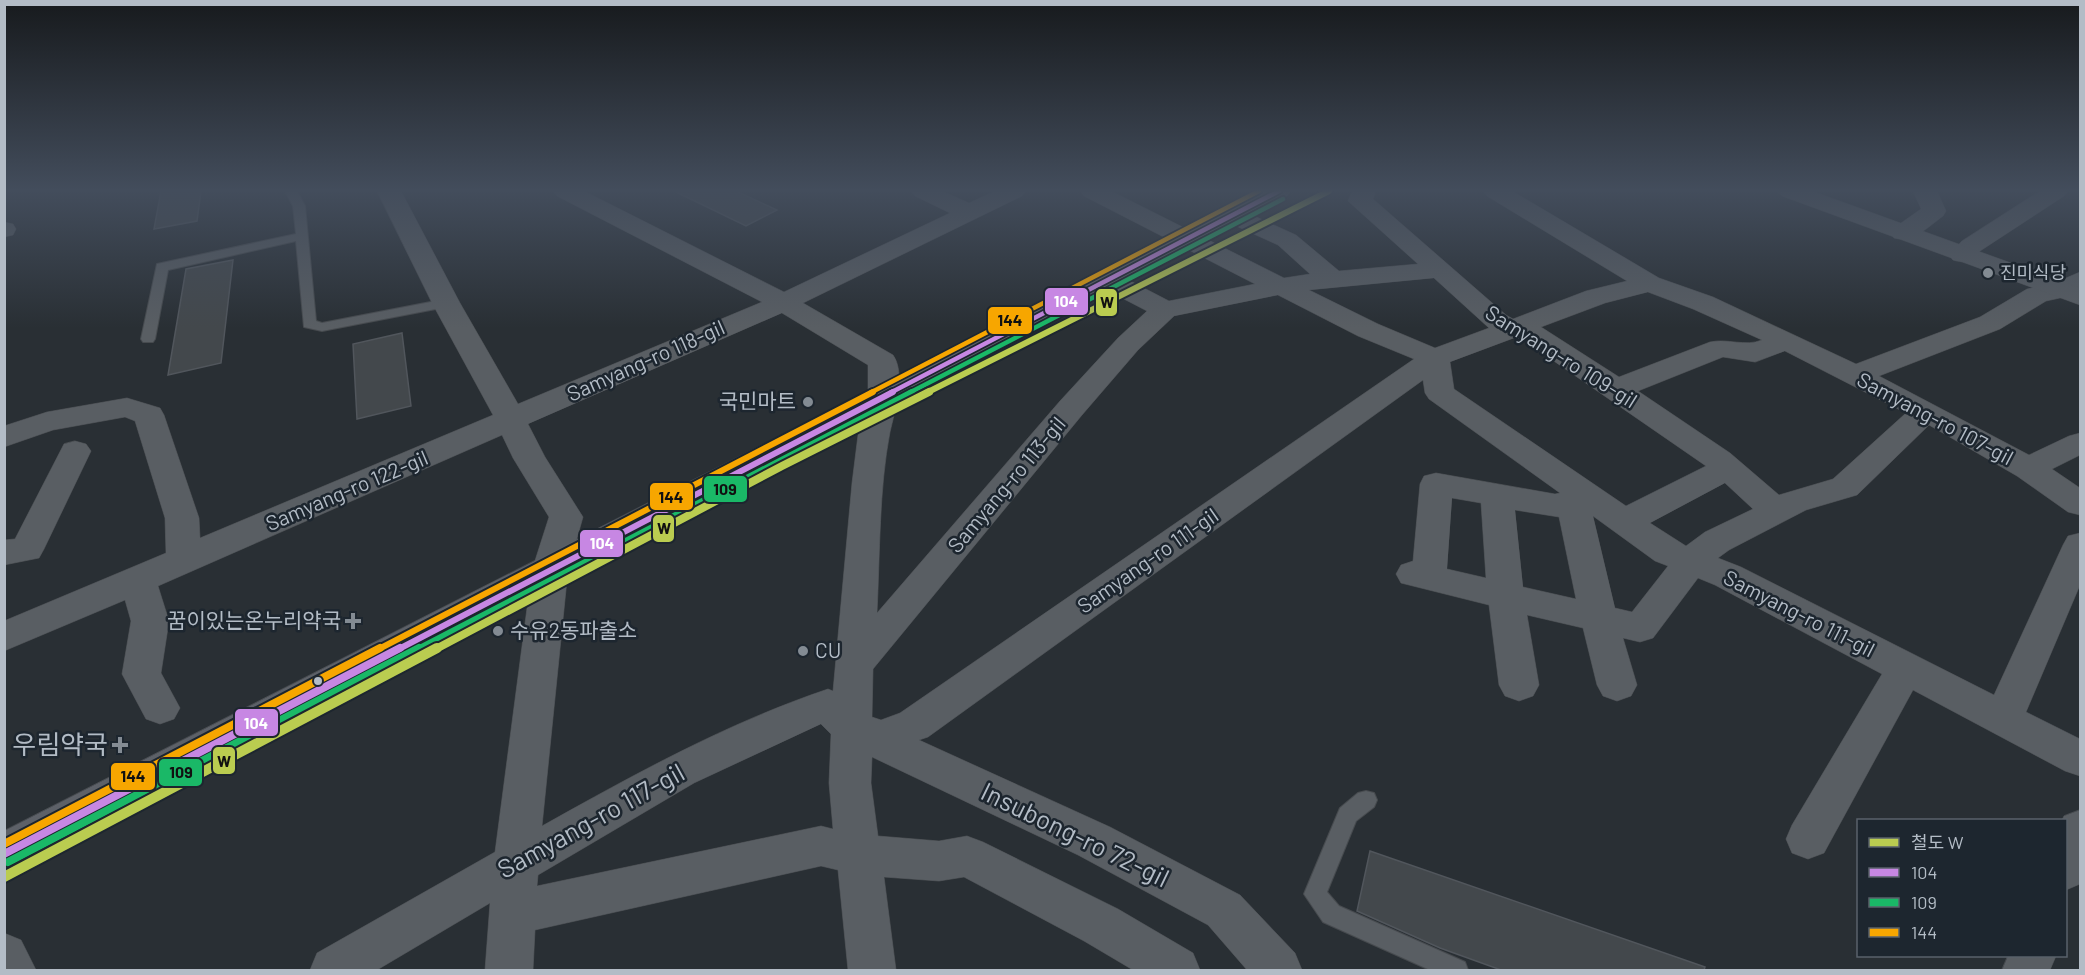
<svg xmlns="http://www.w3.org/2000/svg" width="2085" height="975" font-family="Barlow,'Noto Sans KR',sans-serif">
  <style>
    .building { fill: #43484c; stroke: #51565c; stroke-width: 1.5 }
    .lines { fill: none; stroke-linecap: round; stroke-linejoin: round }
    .service-casing { stroke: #474b4f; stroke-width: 2 }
    .minor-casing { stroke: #474b4f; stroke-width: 1 }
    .tertiary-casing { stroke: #474b4f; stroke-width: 1 }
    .secondary-casing { stroke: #474b4f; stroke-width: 1 }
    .service { fill: #595e63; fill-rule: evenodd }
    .minor { fill: #595e63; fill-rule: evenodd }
    .tertiary { fill: #595e63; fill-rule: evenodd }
    .secondary { fill: #5d6168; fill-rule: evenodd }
    .bus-1-far2-casing { stroke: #1d262f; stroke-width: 8 }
    .bus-1-far1-casing { stroke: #1d262f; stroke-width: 10 }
    .bus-1-casing { stroke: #1d262f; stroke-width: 12 }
    .bus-2-far2-casing { stroke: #1d262f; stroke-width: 8 }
    .bus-2-far1-casing { stroke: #1d262f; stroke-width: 10 }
    .bus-2-casing { stroke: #1d262f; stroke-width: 12 }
    .bus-3-far2-casing { stroke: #1d262f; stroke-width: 8 }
    .bus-3-far1-casing { stroke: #1d262f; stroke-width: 10 }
    .bus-3-casing { stroke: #1d262f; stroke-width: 12 }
    .bus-1-far2 { stroke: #c787e3; stroke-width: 4.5 }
    .bus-1-far1 { stroke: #c787e3; stroke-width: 6 }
    .bus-1 { stroke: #c787e3; stroke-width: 8 }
    .bus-2-far2 { stroke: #1ab867; stroke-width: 4.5 }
    .bus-2-far1 { stroke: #1ab867; stroke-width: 6 }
    .bus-2 { stroke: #1ab867; stroke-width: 8 }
    .bus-3-far2 { stroke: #f7a600; stroke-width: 4.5 }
    .bus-3-far1 { stroke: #f7a600; stroke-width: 6 }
    .bus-3 { stroke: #f7a600; stroke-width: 8 }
    .rail-1-far2-casing { stroke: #1d262f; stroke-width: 10 }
    .rail-1-far1-casing { stroke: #1d262f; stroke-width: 12 }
    .rail-1-casing { stroke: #1d262f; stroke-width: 14 }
    .rail-1-far2 { stroke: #bacc50; stroke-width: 6 }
    .rail-1-far1 { stroke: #bacc50; stroke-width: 8 }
    .rail-1 { stroke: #bacc50; stroke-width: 10 }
    .poi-dot { fill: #838b93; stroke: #1d262f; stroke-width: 2 }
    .bus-dot { fill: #b3bcc6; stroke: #1d262f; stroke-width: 2 }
    .labels { text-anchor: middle; stroke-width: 5; stroke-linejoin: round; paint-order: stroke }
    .far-poi-label { font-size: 18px; fill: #b3bcc6; stroke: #1d262f; text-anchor: start }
    .street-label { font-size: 21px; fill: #b3bcc6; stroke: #1d262f }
    .poi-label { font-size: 21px; fill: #b3bcc6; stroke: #1d262f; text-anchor: end }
    .near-poi-label { font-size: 26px; fill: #b3bcc6; stroke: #1d262f; text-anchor: end }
    .near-street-label { font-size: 26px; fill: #b3bcc6; stroke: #1d262f }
    .line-badge { stroke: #1d262f; stroke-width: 2 }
    .badge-label { font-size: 16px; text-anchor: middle; font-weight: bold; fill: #fff }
    .pale-badge-label { font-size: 16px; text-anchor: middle; font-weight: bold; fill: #111 }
  </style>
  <rect width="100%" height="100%" fill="#292f34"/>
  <g class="building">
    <path d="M161 191H201L197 221 154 229Z"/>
    <path d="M674 191H736L777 210 746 226Z"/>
    <path d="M233 260 221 363 168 375 186 269Z"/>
    <path d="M402 333 411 406 357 419 353 344Z"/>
    <path d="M1370 851 1705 967 1704 970H1501L1440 948 1357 911Z"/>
  </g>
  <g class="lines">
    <defs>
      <g id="service">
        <path d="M285 191H297L305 206 316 321 322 323 446 299 453 303 446 307 322 331 304 327 296 241 168 270 155 339 153 342H143L141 339 157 264 296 234 293 206Z"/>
        <path d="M1366 791 1374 793 1377 800 1374 807 1356 821 1327 892 1339 906 1465 962 1468 970H1430L1323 922 1304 894 1340 808 1358 793Z"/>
      </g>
      <g id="minor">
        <path d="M377 191H401L460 303 518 404 762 302 557 196 553 191H584L784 292 950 213 915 196 911 191H942L969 203 995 191H1026L1022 196 803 303 893 355C906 373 895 411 890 432 879 489 880 554 877 613L1060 401 1118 338 1147 311 1099 286 1095 280 1099 274 1108 272 1117 274 1169 301 1255 284 1084 196 1080 191H1111L1284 278 1310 274 1278 245 1223 220 1220 215 1223 210 1232 208 1241 210 1296 235 1339 271 1418 264 1348 201 1352 191H1376L1373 199 1506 315 1513 319 1586 291 1627 281 1487 196 1483 191H1512L1659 278 1713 297 1856 364 1980 317 2027 289 2052 284 2080 272V290L2069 296 2046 301 2000 329 1879 376 2029 455 2069 436 2080 433V455L2052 469 2080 488V515L2068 512 2017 476 1929 425 1857 495 1806 510 1729 550 1718 558 1741 567 1994 695 2063 545 2068 536 2080 533V585L2026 712 2080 739V776L2065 771 1913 690 1824 853 1808 859 1792 853 1786 839 1792 825 1882 674 1715 585 1698 578 1653 638 1640 642 1623 638 1637 685 1631 696 1617 701 1603 696 1597 685 1583 628 1527 615 1539 685 1533 696 1519 701 1505 696 1499 685 1489 605 1401 583 1396 574 1401 565 1413 561 1420 484 1424 476 1436 473 1555 494 1560 493 1429 399 1425 393 1423 380 928 737 919 740 1110 827 1240 895 1295 953 1302 970H1247L1208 925 1078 855 872 757 871 783 878 836 939 841 967 836 983 842 1118 909 1193 953 1200 970H1133L1084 941 964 877 939 881 884 877 896 970H848L838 870 821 866 535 930 533 970H485L490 903 377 970H310L317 953 495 852 532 570 549 517 513 458 502 435 158 586 169 621 161 673 180 708 174 719 160 724 146 719 122 674 131 621 125 600 4 651V621L166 553 165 518 135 421 125 417 53 430 4 447V426L47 412 127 398 160 408 164 415 199 518 200 538 493 415 432 303ZM1434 278 1489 328 1435 348 1378 324 1309 290ZM1648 292 1693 309 1762 340C1745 347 1728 338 1710 342L1619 377 1541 327 1605 303ZM1278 295 1358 336 1414 359 900 713 881 720 872 717 873 669 1082 415 1138 350 1174 316ZM782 313 868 365V397L858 435 852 483 833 691 828 689C727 723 635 774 542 826L568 570 583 517 545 457 528 424ZM1514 338 1522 339 1706 466 1626 506 1454 389 1450 362ZM1785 351 1906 413 1833 479 1779 495 1730 453 1638 391 1723 357 1755 362ZM1725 483 1753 509 1705 532 1686 546 1650 523ZM1452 498 1481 503 1486 578 1447 569ZM1515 510 1559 517 1576 599 1523 587ZM1593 516 1655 561 1668 566 1632 612 1615 608ZM821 724 831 734 829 783 833 829 821 826 537 886 538 875 694 783Z"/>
        <path d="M1913 191H1937L1946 211 1943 216C1928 227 1913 243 1894 238L1891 233 1894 228 1921 209Z"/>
        <path d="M2040 191H2068L2064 196 1980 251C1971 261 1966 264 1953 260L1949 255 1962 241Z"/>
        <path d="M4 222 13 224 16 229 13 235 4 237Z"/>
        <path d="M75 441 86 444 91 451 44 549 39 558 4 565V540L15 539 64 444Z"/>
        <path d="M2080 810V884L2066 890V820H2062L2064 816Z"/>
        <path d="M4 933 21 940 36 970H4Z"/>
        <path d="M2008 956H2056L2050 970H2002Z"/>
      </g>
      <path id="tertiary" d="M1778 191H1812L2080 288V305L1782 196Z"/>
      <path id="secondary" d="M1261 191H1291L1287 196 20 868 4 874V831Z"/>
    </defs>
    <use href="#service" class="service-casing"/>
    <use href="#minor" class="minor-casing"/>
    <use href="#tertiary" class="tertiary-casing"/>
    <use href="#secondary" class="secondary-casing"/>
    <use href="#service" class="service"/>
    <use href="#minor" class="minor"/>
    <use href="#tertiary" class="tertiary"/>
    <use href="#secondary" class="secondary"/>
    <defs>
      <path id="bus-1-far2" d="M890 393 1279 191"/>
      <path id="bus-1-far1" d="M397 650 893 392"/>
      <path id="bus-1" d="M4 854 400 648"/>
      <path id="bus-2-far2" d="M909 393 1283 199"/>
      <path id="bus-2-far1" d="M416 650 912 392"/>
      <path id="bus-2" d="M8 862 419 648"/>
      <path id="bus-3-far2" d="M870 393 1259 191"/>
      <path id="bus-3-far1" d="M377 650 873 392"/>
      <path id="bus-3" d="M4 844 380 648"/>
    </defs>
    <use href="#bus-1-far2" class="bus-1-far2-casing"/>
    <use href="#bus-1-far1" class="bus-1-far1-casing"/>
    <use href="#bus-1" class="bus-1-casing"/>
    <use href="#bus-2-far2" class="bus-2-far2-casing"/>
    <use href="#bus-2-far1" class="bus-2-far1-casing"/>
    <use href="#bus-2" class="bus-2-casing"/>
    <use href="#bus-3-far2" class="bus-3-far2-casing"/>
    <use href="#bus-3-far1" class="bus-3-far1-casing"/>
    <use href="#bus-3" class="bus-3-casing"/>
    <use href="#bus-1-far2" class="bus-1-far2"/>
    <use href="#bus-1-far1" class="bus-1-far1"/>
    <use href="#bus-1" class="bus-1"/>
    <use href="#bus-2-far2" class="bus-2-far2"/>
    <use href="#bus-2-far1" class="bus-2-far1"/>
    <use href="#bus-2" class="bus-2"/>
    <use href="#bus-3-far2" class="bus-3-far2"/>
    <use href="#bus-3-far1" class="bus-3-far1"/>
    <use href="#bus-3" class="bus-3"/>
    <defs>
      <path id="rail-1-far2" d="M926 393 1329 191"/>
      <path id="rail-1-far1" d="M434 650 782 466 929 392"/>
      <path id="rail-1" d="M4 877 437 648"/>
    </defs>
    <use href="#rail-1-far2" class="rail-1-far2-casing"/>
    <use href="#rail-1-far1" class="rail-1-far1-casing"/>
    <use href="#rail-1" class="rail-1-casing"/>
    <use href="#rail-1-far2" class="rail-1-far2"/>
    <use href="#rail-1-far1" class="rail-1-far1"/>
    <use href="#rail-1" class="rail-1"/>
  </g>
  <linearGradient id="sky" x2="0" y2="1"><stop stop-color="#171a1d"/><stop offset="0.58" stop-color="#434d5c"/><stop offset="1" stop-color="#434d5c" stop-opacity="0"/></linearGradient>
  <rect width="2085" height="328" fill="url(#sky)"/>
  <g class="poi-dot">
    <circle cx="1988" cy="273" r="6"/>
    <circle cx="808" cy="402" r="6"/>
    <path d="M350 612h6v6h6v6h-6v6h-6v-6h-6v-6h6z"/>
    <circle cx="498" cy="631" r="6"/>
    <circle cx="803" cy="651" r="6"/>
    <path d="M117 736h6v6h6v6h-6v6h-6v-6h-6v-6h6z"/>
  </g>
  <circle class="bus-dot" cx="318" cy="681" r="5"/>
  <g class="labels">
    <g class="far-poi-label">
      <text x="2000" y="279">진미식당</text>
    </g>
    <g class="street-label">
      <text transform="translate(1561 357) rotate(32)" y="7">Samyang-ro 109-gil</text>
      <text transform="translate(646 361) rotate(-24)" y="7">Samyang-ro 118-gil</text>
      <text transform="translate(1935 419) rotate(28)" y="7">Samyang-ro 107-gil</text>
      <text transform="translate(1007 485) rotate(-50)" y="7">Samyang-ro 113-gil</text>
      <text transform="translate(347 491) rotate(-23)" y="7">Samyang-ro 122-gil</text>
      <text transform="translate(1148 561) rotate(-35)" y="7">Samyang-ro 111-gil</text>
      <text transform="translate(1799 614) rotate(27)" y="7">Samyang-ro 111-gil</text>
    </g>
    <g class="poi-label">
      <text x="796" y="409">국민마트</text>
      <text x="341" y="628">꿈이있는온누리약국</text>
      <text x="510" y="638" text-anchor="start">수유2동파출소</text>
      <text x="815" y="658" text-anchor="start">CU</text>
    </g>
    <g class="near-poi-label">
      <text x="108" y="754">우림약국</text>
    </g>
    <g class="near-street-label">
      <text transform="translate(591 821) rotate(-29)" y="9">Samyang-ro 117-gil</text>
      <text transform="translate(1075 835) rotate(26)" y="9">Insubong-ro 72-gil</text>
    </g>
  </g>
  <g class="line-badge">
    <rect x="1044" y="287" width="45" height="29" rx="6" fill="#c787e3"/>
    <rect x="1095" y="288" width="23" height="29" rx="6" fill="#bacc50"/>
    <rect x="987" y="306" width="46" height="29" rx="6" fill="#f7a600"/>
    <rect x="703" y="475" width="45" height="28" rx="6" fill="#1ab867"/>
    <rect x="649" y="482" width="45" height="29" rx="6" fill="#f7a600"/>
    <rect x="652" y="514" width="23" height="29" rx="6" fill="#bacc50"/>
    <rect x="579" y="529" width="45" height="29" rx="6" fill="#c787e3"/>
    <rect x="234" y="708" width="45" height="29" rx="6" fill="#c787e3"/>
    <rect x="212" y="746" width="24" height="29" rx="6" fill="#bacc50"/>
    <rect x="158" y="758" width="45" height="29" rx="6" fill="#1ab867"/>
    <rect x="110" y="762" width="46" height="29" rx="6" fill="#f7a600"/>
  </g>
  <g class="badge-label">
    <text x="1066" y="307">104</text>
    <text x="602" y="549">104</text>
    <text x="256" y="729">104</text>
  </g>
  <g class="pale-badge-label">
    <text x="1107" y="308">W</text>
    <text x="1010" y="326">144</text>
    <text x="725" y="495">109</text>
    <text x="671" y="503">144</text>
    <text x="664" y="534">W</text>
    <text x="224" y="767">W</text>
    <text x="181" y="778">109</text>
    <text x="133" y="782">144</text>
  </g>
  <rect width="2085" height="975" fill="none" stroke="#b3bcc6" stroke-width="12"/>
  <rect x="1857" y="819" width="210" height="138" fill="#1d262f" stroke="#59626b" stroke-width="1.5"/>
  <rect x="1869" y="838" width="30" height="9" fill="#bacc50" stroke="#59626b" stroke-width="1.5"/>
  <text x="1911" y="849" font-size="18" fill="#b3bcc6">철도 W</text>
  <rect x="1869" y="868" width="30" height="9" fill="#c787e3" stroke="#59626b" stroke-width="1.5"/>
  <text x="1911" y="879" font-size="18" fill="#b3bcc6">104</text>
  <rect x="1869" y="898" width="30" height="9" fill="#1ab867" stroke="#59626b" stroke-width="1.5"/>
  <text x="1911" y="909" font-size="18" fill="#b3bcc6">109</text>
  <rect x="1869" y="928" width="30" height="9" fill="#f7a600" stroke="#59626b" stroke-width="1.5"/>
  <text x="1911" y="939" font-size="18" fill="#b3bcc6">144</text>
</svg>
